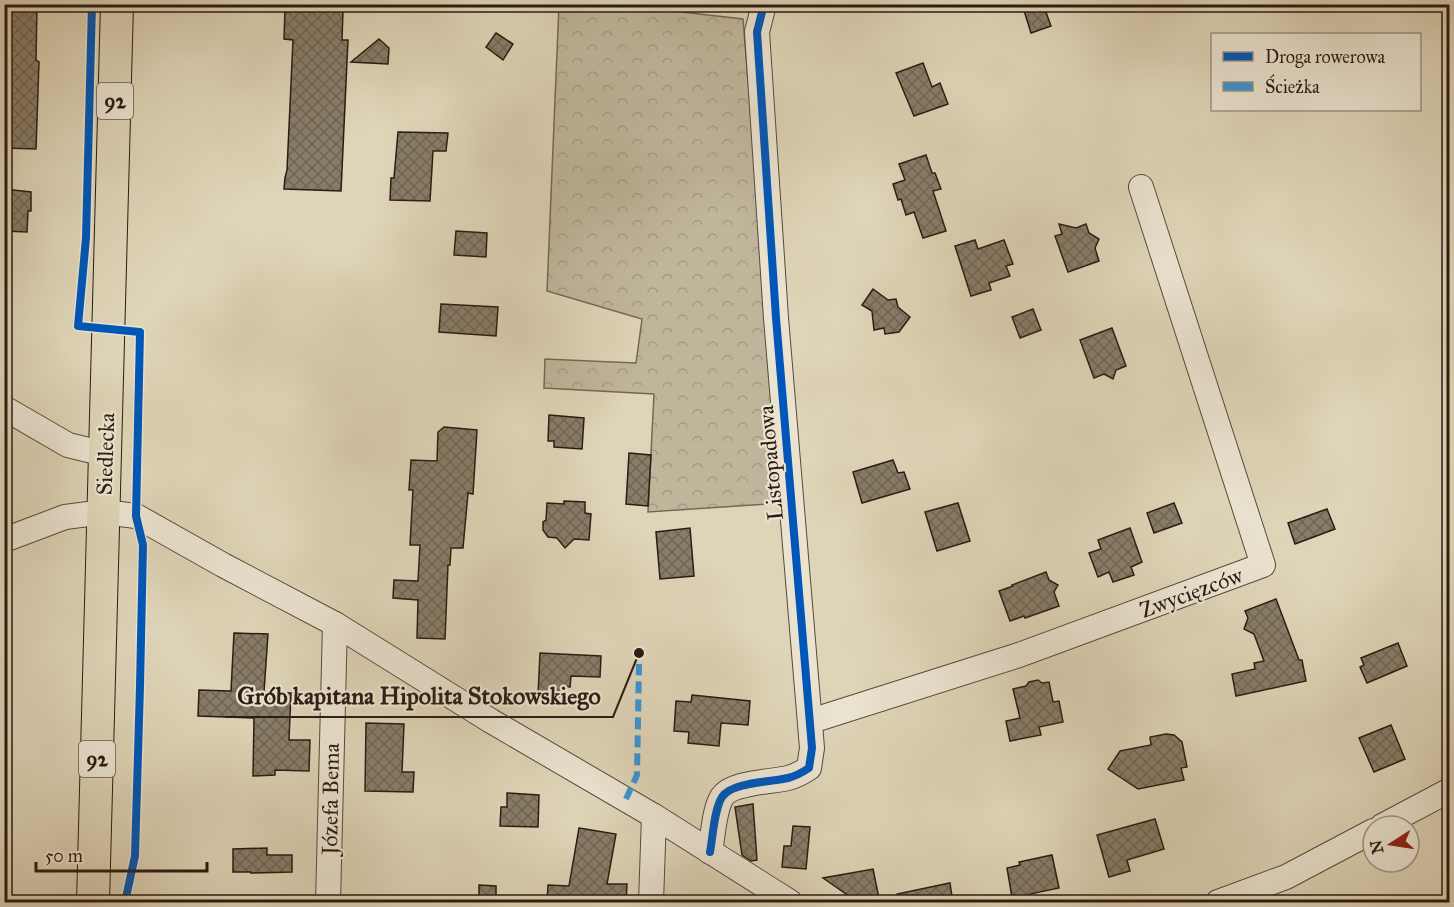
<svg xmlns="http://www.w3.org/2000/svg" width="1454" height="907" font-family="'IM FELL Great Primer',serif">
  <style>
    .forest { fill: url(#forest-crowns); stroke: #746857; stroke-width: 1.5 }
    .building { fill: url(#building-cross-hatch); stroke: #2a1c13; stroke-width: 1.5 }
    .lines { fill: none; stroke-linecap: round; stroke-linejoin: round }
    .minor-casing { stroke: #574a3c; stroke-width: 26 }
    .major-casing { stroke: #2a1c13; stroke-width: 34 }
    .minor { stroke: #eae3d0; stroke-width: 24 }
    .major { stroke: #ded4b7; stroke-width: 32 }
    .quiet { stroke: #3c94d3; stroke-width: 6; stroke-dasharray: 12 6; stroke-linecap: butt }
    .cycleway-casing { stroke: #eae3d0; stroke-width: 11 }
    .cycleway { stroke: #0057b8; stroke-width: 8 }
    .labels { text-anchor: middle; stroke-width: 4.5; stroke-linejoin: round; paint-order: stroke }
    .shield { fill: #eae3d0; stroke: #64584c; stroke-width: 1.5 }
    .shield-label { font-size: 21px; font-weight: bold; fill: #2a1c13 }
    .street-label { font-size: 22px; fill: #2a1c13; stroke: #eae3d0 }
    .leader { fill: none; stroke: #2a1c13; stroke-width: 2 }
    .callout-dot { fill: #2a1c13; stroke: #eae3d0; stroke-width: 2 }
    .callout-label { font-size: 24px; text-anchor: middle; font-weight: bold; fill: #2a1c13; stroke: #eae3d0; stroke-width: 4.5; stroke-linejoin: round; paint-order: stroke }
  </style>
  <defs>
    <pattern id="forest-crowns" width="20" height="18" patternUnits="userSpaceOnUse" patternTransform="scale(1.5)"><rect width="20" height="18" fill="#bfb59b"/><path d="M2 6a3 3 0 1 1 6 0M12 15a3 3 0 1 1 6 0" fill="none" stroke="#a49b85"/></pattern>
    <pattern id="building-cross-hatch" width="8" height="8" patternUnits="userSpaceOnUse" patternTransform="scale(1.5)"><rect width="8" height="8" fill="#887c68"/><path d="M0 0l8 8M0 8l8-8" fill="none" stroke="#6f6554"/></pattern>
  </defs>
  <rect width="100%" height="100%" fill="#ded4b7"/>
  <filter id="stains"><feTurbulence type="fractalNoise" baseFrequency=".00333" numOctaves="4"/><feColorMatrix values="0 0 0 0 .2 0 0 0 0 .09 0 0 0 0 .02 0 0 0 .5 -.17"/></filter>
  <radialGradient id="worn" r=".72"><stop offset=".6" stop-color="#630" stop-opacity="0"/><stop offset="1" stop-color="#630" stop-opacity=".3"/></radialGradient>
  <path class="forest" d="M559 5H620L743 19 782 503 648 512 654 394 544 388 545 359 636 363 642 319 547 291Z"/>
  <g class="building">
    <path d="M1022 4H1043L1051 26 1031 33Z"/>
    <path d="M4 7H37L36 60 39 62 36 149 4 148Z"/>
    <path d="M285 10 343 11 342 40H348L341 191 284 189 285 178 287 170 293 40 284 39Z"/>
    <path d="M496 33 513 44 503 60 486 47Z"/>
    <path d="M379 39 389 48 388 64 351 62Z"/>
    <path d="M923 63 932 87 940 83 948 104 914 116 896 73Z"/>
    <path d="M398 132 448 133 446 151H433L430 201 390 200 391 178H394Z"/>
    <path d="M926 155 932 173H935L941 189 933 191 946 231 923 238 914 212 906 215 901 199 898 200 893 184 905 180 899 164Z"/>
    <path d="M4 189 31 192V211H28L27 232 4 231Z"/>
    <path d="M1059 224 1076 228 1086 224 1089 233 1099 239 1095 248 1099 261 1068 272 1055 236 1062 234Z"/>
    <path d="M456 231 487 233 486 257 454 255Z"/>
    <path d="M975 240 978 249 1004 240 1013 264 1006 266 1010 276 989 283 991 290 971 296 955 246Z"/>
    <path d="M873 289 888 300 896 299 898 307 910 317 899 332 885 334 884 328 874 330 872 311 862 305Z"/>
    <path d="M441 304 498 307 496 336 439 332Z"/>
    <path d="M1033 309 1041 330 1020 338 1012 317Z"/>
    <path d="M1112 328 1126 366 1116 370 1113 379 1104 374 1094 378 1080 340Z"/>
    <path d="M549 415 584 418 582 449 554 447V441H548Z"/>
    <path d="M444 427 477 430 473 494 468 493 463 548H451L450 565H448L445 639 417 638 418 600 393 598 394 580 418 581 420 545H410L413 490H409L411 460 437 461 438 432Z"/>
    <path d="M629 453 651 455 648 506 626 504Z"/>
    <path d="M893 460 898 473 904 472 910 489 862 503 853 472Z"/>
    <path d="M564 501 585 502V513L591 514 589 540 574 539 565 548 557 538 548 537 543 530V522L546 520 547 503 564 504Z"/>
    <path d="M958 503 970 541 937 551 925 512Z"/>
    <path d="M1174 503 1182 523 1154 533 1147 513Z"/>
    <path d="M1327 509 1335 529 1295 544 1288 523Z"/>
    <path d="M690 528 694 576 660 579 656 532Z"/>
    <path d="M1130 528 1142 562 1131 567 1134 575 1113 582 1109 572 1098 577 1089 553 1101 549 1098 540Z"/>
    <path d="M1046 572 1049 580 1058 585 1054 592 1059 606 1025 618 1024 616 1010 621 999 591 1013 586 1012 585Z"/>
    <path d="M1276 599 1299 660H1302L1306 681 1236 696 1232 674 1255 669 1254 663 1264 661 1254 634 1244 629 1248 618 1245 611Z"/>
    <path d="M234 633 268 634 264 692 291 693 289 740H310L309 771 275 770V775L253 776 254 718 198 716 199 690 231 691Z"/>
    <path d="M1398 643 1407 666 1367 683 1360 667 1364 665 1361 658Z"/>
    <path d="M540 653 601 656 600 677 571 676 570 687 565 686 564 697 538 695Z"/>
    <path d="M1038 680 1042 683 1049 682 1053 702 1059 701 1063 722 1039 727 1041 735 1010 741 1006 721 1020 718 1013 689 1026 686 1029 682Z"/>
    <path d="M692 695 750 701 748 725 721 723 719 746 688 743 689 732 674 731 676 701 691 702Z"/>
    <path d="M366 723 404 724 402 772H414L413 792 365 791Z"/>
    <path d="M1391 725 1405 759 1374 772 1359 738Z"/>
    <path d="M1166 734 1174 735 1182 742 1187 767 1181 768 1184 780 1138 789 1108 769 1120 751 1151 745 1150 737Z"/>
    <path d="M507 793 539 795 538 827 500 826 501 807H507Z"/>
    <path d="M753 804 757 860 751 861 742 855 735 807Z"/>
    <path d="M1155 819 1164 849 1127 860 1130 871 1109 877 1097 835Z"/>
    <path d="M793 826 810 827 806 869 782 867 784 846H791Z"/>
    <path d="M579 828 616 834 607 884H627L626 903 547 902 548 885 569 886Z"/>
    <path d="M267 848V855H292V872L251 873V872H233V849Z"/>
    <path d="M1052 855 1059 888 1030 894 1031 899 1013 903 1007 868 1020 865 1019 862Z"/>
    <path d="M873 869 880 903H859L823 878Z"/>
    <path d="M950 883 953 903H898L897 894Z"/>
    <path d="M479 885 496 886V903H479Z"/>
  </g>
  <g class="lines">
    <defs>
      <g id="minor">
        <path d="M4 408 68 445 105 454"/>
        <path d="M4 540 65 517 104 512 136 516 223 565 335 624 491 721 654 816 790 902"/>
        <path d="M811 721 1019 655 1263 565 1141 187"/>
        <path d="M1382 826 1450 790"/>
        <path d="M710 852C713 836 714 810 722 797 732 782 772 782 788 778 796 776 803 772 809 768L812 748 776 318 757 32 764 4"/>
        <path d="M328 902 335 624"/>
        <path d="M651 902 654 816"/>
        <path d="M1218 902 1286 877 1373 831"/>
      </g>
      <path id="major" d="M93 902 117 4"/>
    </defs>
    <use href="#minor" class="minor-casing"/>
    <use href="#major" class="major-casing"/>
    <use href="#minor" class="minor"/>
    <use href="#major" class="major"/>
    <path class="quiet" d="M626 799 637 775 639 664"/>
    <defs>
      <g id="cycleway">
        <path d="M92 4 86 238 78 326 140 332 136 516 143 545 140 686 135 856 125 902"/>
        <path d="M710 852C713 836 714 810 722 797 732 782 772 782 788 778 796 776 803 772 809 768L812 748 776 318 757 32 764 4"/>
      </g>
    </defs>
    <use href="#cycleway" class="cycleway-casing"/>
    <use href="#cycleway" class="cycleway"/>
  </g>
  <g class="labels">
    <g class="shield">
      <rect x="97" y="83" width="36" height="36" rx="4.5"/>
      <rect x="79" y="741" width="36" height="36" rx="4.5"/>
    </g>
    <g class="shield-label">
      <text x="115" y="108">92</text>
      <text x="97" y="766">92</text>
    </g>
    <g class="street-label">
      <text transform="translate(105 454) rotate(-88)" y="8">Siedlecka</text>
      <text transform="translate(770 463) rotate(-95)" y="8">Listopadowa</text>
      <text transform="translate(1191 592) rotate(-20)" y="8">Zwycięzców</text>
      <text transform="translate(330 799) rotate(-89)" y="8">Józefa Bema</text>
    </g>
  </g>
  <path class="leader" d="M639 653L613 717H225"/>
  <circle class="callout-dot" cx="639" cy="653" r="6"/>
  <g class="callout-label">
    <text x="419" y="704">Grób kapitana Hipolita Stokowskiego</text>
  </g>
  <rect width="1454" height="907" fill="none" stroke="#ded4b7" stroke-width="24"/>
  <rect x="6" y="6" width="1442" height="895" fill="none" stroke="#2a1c13" stroke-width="3"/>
  <rect x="12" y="12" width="1430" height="883" fill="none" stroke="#2a1c13" stroke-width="1.5"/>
  <rect x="1211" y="33" width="210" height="78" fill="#eae3d0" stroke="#9d9384" stroke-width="1.5"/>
  <rect x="1223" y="52" width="30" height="9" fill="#0057b8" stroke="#9d9384" stroke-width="1.5"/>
  <text x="1265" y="63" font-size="18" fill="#2a1c13">Droga rowerowa</text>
  <rect x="1223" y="82" width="30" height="9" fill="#3c94d3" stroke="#9d9384" stroke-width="1.5"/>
  <text x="1265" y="93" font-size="18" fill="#2a1c13">Ścieżka</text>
  <g transform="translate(1391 844) rotate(258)"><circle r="28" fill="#eae3d0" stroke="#9d9384" stroke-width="1.5"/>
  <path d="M0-4.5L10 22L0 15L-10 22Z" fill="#8f2418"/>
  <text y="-9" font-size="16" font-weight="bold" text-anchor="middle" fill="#2a1c13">N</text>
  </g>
  <path d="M36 862v9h171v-9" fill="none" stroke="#2a1c13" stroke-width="3"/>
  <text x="45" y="862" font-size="18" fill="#2a1c13" stroke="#eae3d0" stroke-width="4.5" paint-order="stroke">50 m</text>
  <rect width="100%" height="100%" filter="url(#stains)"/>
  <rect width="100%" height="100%" fill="url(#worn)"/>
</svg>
